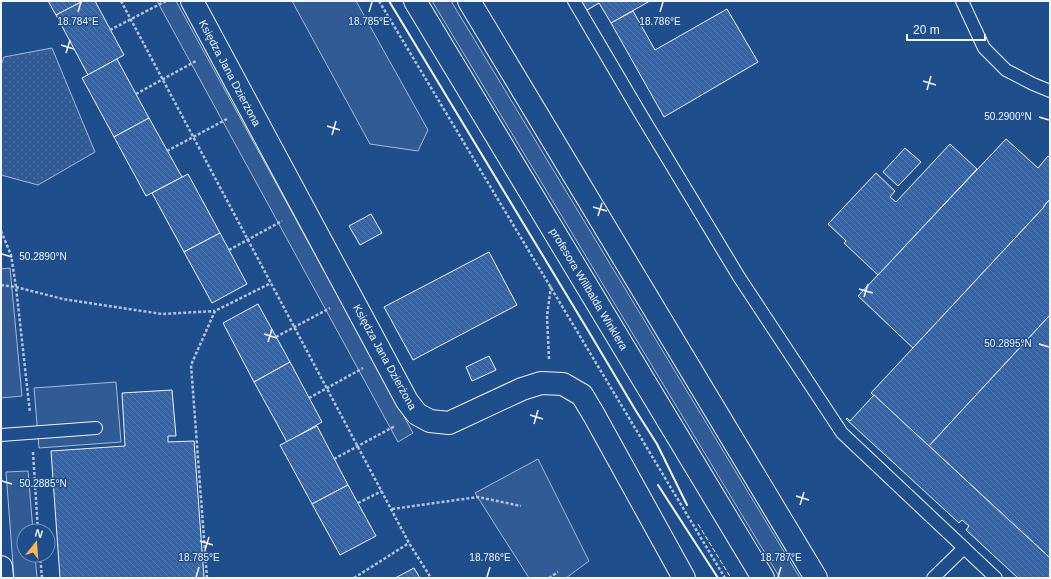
<svg xmlns="http://www.w3.org/2000/svg" width="1051" height="579" font-family="Helvetica,sans-serif">
  <style>
    .built { fill: #305b95; stroke: #a8bbd7 }
    .park { fill: url(#park-dots); stroke: #a8bbd7 }
    .building { fill: url(#building-back-hatch); stroke: #f2f6ff }
    .lines { fill: none; stroke-linecap: round; stroke-linejoin: round }
    .lane-casing { stroke: #f2f6ff; stroke-width: 14 }
    .street-casing { stroke: #f2f6ff; stroke-width: 24 }
    .secondary-casing { stroke: #f2f6ff; stroke-width: 24 }
    .path { stroke: #b3c4dc; stroke-width: 2.5; stroke-dasharray: 3 2; stroke-linecap: butt }
    .lane { stroke: #1f4e8c; stroke-width: 12 }
    .street { stroke: #1f4e8c; stroke-width: 22 }
    .secondary { stroke: #1f4e8c; stroke-width: 22 }
    .fence { stroke: #f2f6ff; stroke-width: 1; stroke-dasharray: 5 2; stroke-linecap: butt }
    .wall { stroke: #f2f6ff; stroke-width: 2 }
    .ticks { fill: none; stroke: #f2f6ff; stroke-width: 1.5 }
    .labels { text-anchor: middle; stroke-width: 3; stroke-linejoin: round; paint-order: stroke }
    .street-label { font-size: 11px; fill: #f2f6ff; stroke: #1f4e8c }
    .ticks-label { font-size: 10px; text-anchor: middle; fill: #f2f6ff; stroke: #1f4e8c; stroke-width: 3; stroke-linejoin: round; paint-order: stroke }
  </style>
  <defs>
    <pattern id="park-dots" width="8" height="8" patternUnits="userSpaceOnUse"><rect width="8" height="8" fill="#305b95"/><path d="M2 2h.1M6 6h.1" fill="none" stroke="#4e73a5" stroke-width="1.8" stroke-linecap="round"/></pattern>
    <pattern id="building-back-hatch" width="6" height="6" patternUnits="userSpaceOnUse"><rect width="6" height="6" fill="#3563a3"/><path d="M-1 5l2 2M0 0l6 6M5-1l2 2" fill="none" stroke="#537ab1"/></pattern>
  </defs>
  <rect width="100%" height="100%" fill="#1f4e8c"/>
  <g class="built">
    <path d="M157 1H176L413 433 398 442Z"/>
    <path d="M292 1H356L428 130 418 151 370 144Z"/>
    <path d="M432 1H451L800 578H780Z"/>
    <path d="M10 268 22 396 1 398V269Z"/>
    <path d="M116 382 121 442 39 448 34 388Z"/>
    <path d="M538 459 589 561 566 578H529L475 493Z"/>
    <path d="M28 471 33 531H24V555H35L37 578H14L6 472Z"/>
  </g>
  <path class="park" d="M52 48 95 152 38 185 1 175V65L4 57Z"/>
  <g class="building">
    <path d="M48 1H83L56 15Z"/>
    <path d="M83 1H95L124 55 88 75 56 15Z"/>
    <path d="M577 1H650L611 23 599 3 584 12Z"/>
    <path d="M727 9 758 62 664 117 611 23 633 11 655 50Z"/>
    <path d="M117 59 149 118 114 137 82 78Z"/>
    <path d="M149 118 182 177 146 196 114 137Z"/>
    <path d="M1006 139 1038 168 1048 156 1050 158V199L1044 206V207L913 348 858 296Z"/>
    <path d="M950 144 977 169 878 275 844 243 846 241 828 224 876 173 895 191 890 197 896 202Z"/>
    <path d="M905 148 921 162 898 186 883 172Z"/>
    <path d="M188 174 220 233 184 252 152 193Z"/>
    <path d="M1050 199V315L929 446 871 393 1044 207V206Z"/>
    <path d="M371 214 382 233 360 245 349 226Z"/>
    <path d="M220 233 247 284 212 303 184 252Z"/>
    <path d="M489 252 517 305 413 360 384 307Z"/>
    <path d="M258 304 290 362 254 382 223 323Z"/>
    <path d="M1050 315V558L929 446Z"/>
    <path d="M489 356 496 370 472 381 466 367Z"/>
    <path d="M290 362 322 422 287 442 254 382Z"/>
    <path d="M172 390 176 436H168V442L194 441 204 578H60L51 451 125 446 122 393Z"/>
    <path d="M874 395 1050 558V578H1018L966 530 969 526 962 520 959 523 846 419 847 418 850 421Z"/>
    <path d="M317 426 348 485 312 504 280 445Z"/>
    <path d="M348 485 376 536 340 555 312 504Z"/>
    <path d="M414 568 420 578H395Z"/>
  </g>
  <g class="lines">
    <defs>
      <g id="lane">
        <path d="M574 1 640 113 739 277 842 433 996 578"/>
        <path d="M962 1 984 48 1006 70 1033 84 1050 91"/>
        <path d="M1 435 96 428"/>
        <path d="M933 578 964 548"/>
      </g>
      <g id="street">
        <path d="M192 1 407 401 417 414 430 421 449 423 522 389 541 383 563 384 582 395 594 415 684 578"/>
        <path d="M1 567 2 578"/>
      </g>
      <g id="secondary">
        <path d="M415 1 763 578"/>
        <path d="M469 1 816 578"/>
      </g>
    </defs>
    <use href="#lane" class="lane-casing"/>
    <use href="#street" class="street-casing"/>
    <use href="#secondary" class="secondary-casing"/>
    <g class="path">
      <path d="M121 1 409 543 431 578"/>
      <path d="M379 1 725 578"/>
      <path d="M110 30 166 1"/>
      <path d="M136 94 196 61"/>
      <path d="M167 151 227 119"/>
      <path d="M1 231 11 255 16 287 30 413"/>
      <path d="M229 250 282 221"/>
      <path d="M1 285 16 287 63 299 162 314 215 311"/>
      <path d="M276 337 330 308"/>
      <path d="M549 359 547 316 551 286"/>
      <path d="M309 398 363 368"/>
      <path d="M33 452 38 531"/>
      <path d="M334 459 395 426"/>
      <path d="M358 503 382 491"/>
      <path d="M392 509 478 497 521 506"/>
      <path d="M40 555 42 578"/>
      <path d="M207 578 191 365 215 311 271 283"/>
      <path d="M354 578 409 543"/>
      <path d="M549 578 558 572"/>
    </g>
    <use href="#lane" class="lane"/>
    <use href="#street" class="street"/>
    <use href="#secondary" class="secondary"/>
    <path class="fence" d="M698 524 731 578"/>
    <g class="wall">
      <path d="M389 1 589 332 636 411 657 444 687 505"/>
      <path d="M658 485 718 578"/>
    </g>
  </g>
  <path class="ticks" d="M78 12 81 2M369 12 372 2M660 12 663 2M61 45 74 49M66 53 70 40M923 81 936 85M927 90 931 76M1039 117 1049 120M327 126 340 130M332 135 336 121M593 207 607 211M598 216 602 203M2 254 12 257M859 289 873 293M864 297 868 284M264 334 277 338M268 342 272 329M1039 344 1049 347M530 415 543 419M534 424 538 410M2 481 12 484M796 496 809 500M800 505 804 492M200 541 213 545M205 550 209 537M196 577 199 567M487 577 490 567M778 577 781 567"/>
  <g class="labels">
    <g class="street-label">
      <text transform="translate(230 73) rotate(62)" y="4">Księdza Jana Dzierżona</text>
      <text transform="translate(589 289) rotate(59)" y="4">profesora Wilibalda Winklera</text>
      <text transform="translate(385 357) rotate(61)" y="4">Księdza Jana Dzierżona</text>
    </g>
  </g>
  <g class="ticks-label">
    <text x="78" y="25">18.784°E</text>
    <text x="369" y="25">18.785°E</text>
    <text x="660" y="25">18.786°E</text>
    <text x="1008" y="120">50.2900°N</text>
    <text x="43" y="260">50.2890°N</text>
    <text x="1008" y="347">50.2895°N</text>
    <text x="43" y="487">50.2885°N</text>
    <text x="199" y="561">18.785°E</text>
    <text x="490" y="561">18.786°E</text>
    <text x="781" y="561">18.787°E</text>
  </g>
  <rect width="1051" height="579" fill="none" stroke="#f2f6ff" stroke-width="4"/>
  <g transform="translate(36 543) rotate(17)"><circle r="19" fill="#1f4e8c" stroke="#7391ba"/>
  <path d="M0-3L7 15L0 10L-7 15Z" fill="#ffb74d"/>
  <text y="-6" font-size="11" font-weight="bold" text-anchor="middle" fill="#f2f6ff">N</text>
  </g>
  <path d="M907 34v6h78v-6" fill="none" stroke="#f2f6ff" stroke-width="2"/>
  <text x="913" y="34" font-size="12" fill="#f2f6ff" stroke="#1f4e8c" stroke-width="3" paint-order="stroke">20 m</text>
</svg>
